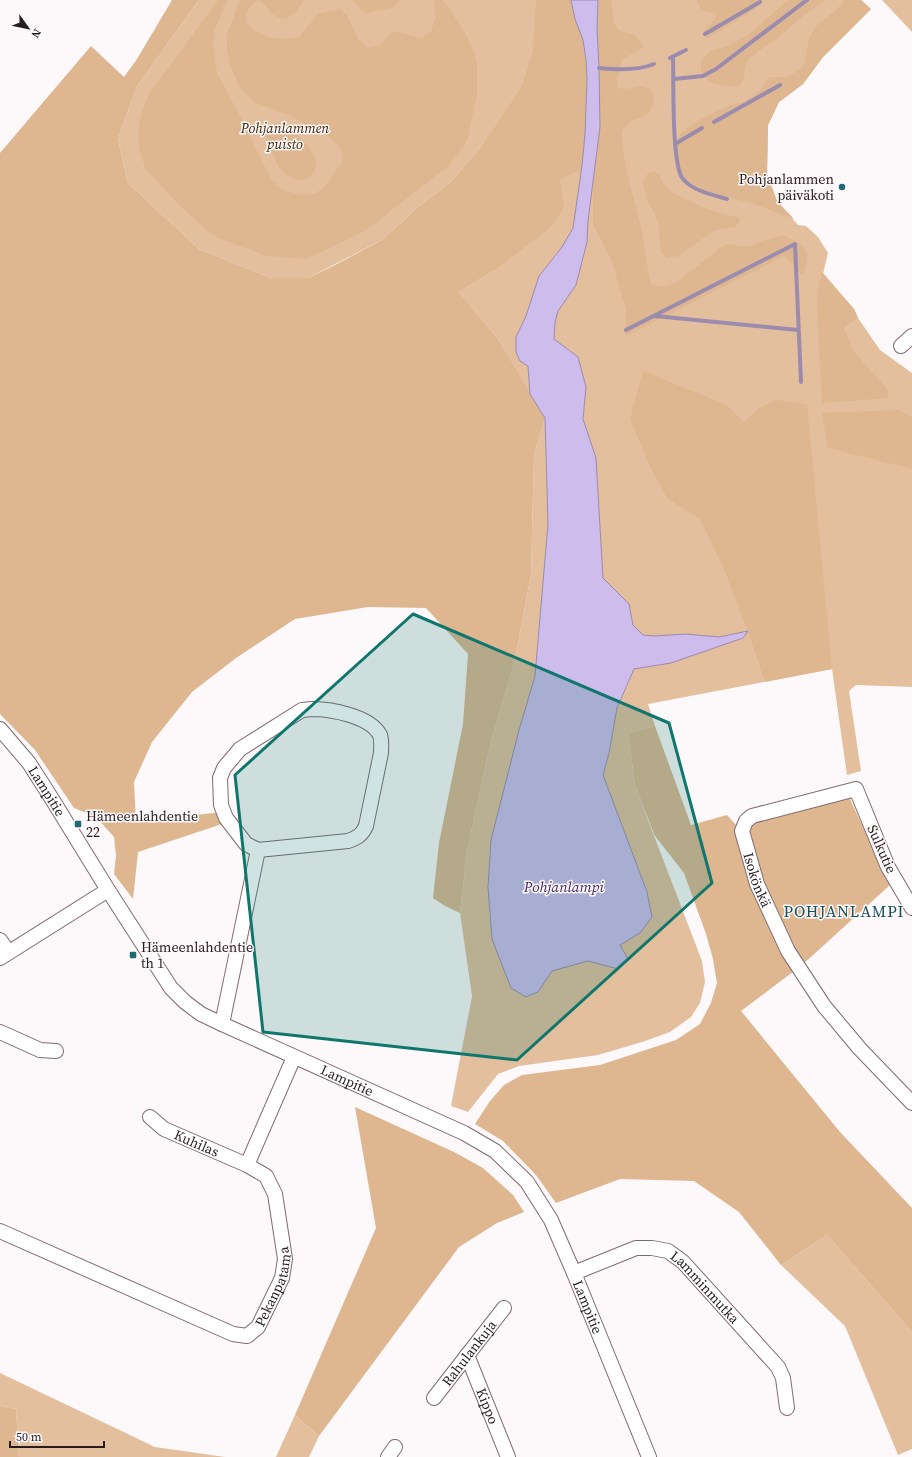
<svg xmlns="http://www.w3.org/2000/svg" width="912" height="1457" font-family="'Source Serif 4',serif">
  <style>
    .green { fill: #e4bf9d; fill-rule: evenodd }
    .forest { fill: #deb690 }
    .water { fill: #cdbcec; stroke: #9b8cae }
    .lines { fill: none; stroke-linecap: round; stroke-linejoin: round }
    .stream { stroke: #9b8cae; stroke-width: 4 }
    .minor-casing { stroke: #806a6f; stroke-width: 16 }
    .minor { stroke: #fff; stroke-width: 14 }
    .marked { fill: #0f766e; fill-opacity: 0.2; stroke: #0f766e; stroke-width: 3; stroke-linejoin: round }
    .poi-dot { fill: #1f6a74; stroke: #fdf8f9; stroke-width: 1.5 }
    .labels { text-anchor: middle; stroke-width: 3; stroke-linejoin: round; paint-order: stroke }
    .park-label { font-size: 14px; font-style: italic; fill: #3f2405; stroke: #fdf8f9 }
    .poi-label { font-size: 14px; fill: #261d1f; stroke: #fdf8f9; text-anchor: start }
    .street-label { font-size: 14px; fill: #261d1f; stroke: #fdf8f9 }
    .water-label { font-size: 15px; font-style: italic; fill: #422963; stroke: #fdf8f9 }
    .quarter-label { font-size: 16px; letter-spacing: 1px; fill: #155159; stroke: #fdf8f9 }
  </style>
  <rect width="100%" height="100%" fill="#fdf8f9"/>
  <g class="green">
    <path d="M199 0H861L871 9 823 57 803 84 779 102 768 125 767 174 777 201 798 225 806 226 818 237 828 253 823 274 854 309 858 318 880 350 912 373V687L856 685 849 691 861 771 847 775 832 669 648 704 655 726 628 733 635 786 702 961 705 982 700 1003 691 1017 670 1032 642 1042 598 1055 519 1066 498 1074 468 1112 451 1106 472 996 460 913 467 851 491 741 514 664 531 574 534 455 545 418 581 443 586 387 520 361 528 366 530 394 498 339 459 292 495 270 484 143 452 181 417 208 382 240 308 278H271L199 249 128 183 118 139 137 86ZM630 679 617 708 609 753 603 775 647 892 652 917 492 939 488 887 491 840Z"/>
    <path d="M882 0H912V32Z"/>
    <path d="M827 1235 912 1332V1449L898 1455 845 1326 781 1265Z"/>
    <path d="M0 1373 155 1447 225 1457H19L16 1409 0 1406Z"/>
    <path d="M295 1415 319 1436 309 1457H276Z"/>
  </g>
  <g class="forest">
    <path d="M172 0H199L137 86 118 139 128 183 199 249 271 278H308L333 266 382 240 417 208 452 181 484 143 522 86 533 51 536 0H571L575 19 583 40 587 79 585 134 581 173 574 172 560 180 564 207 551 227 495 270 459 292 498 339 545 418 534 455 531 574 514 664 491 741 467 851 460 913 445 906 433 898 439 843 463 724 468 654 426 608 368 607 295 619 236 658 192 692 152 742 134 782 136 822 222 812 228 822 138 852 133 899 114 874 116 856 114 837 96 817 74 808 35 750 0 714V153L91 46 124 77 137 59Z"/>
    <path d="M218 0H227L214 32 213 46 217 73 238 112 271 179 281 189 297 194H315L325 186 343 161 340 147 332 139 291 116 254 102 242 90 236 79 230 64 227 48V34L240 0H304L295 13 286 19C268 17 271 7 258 0 249 6 245 12 246 23 264 39 276 41 299 37L318 14 340 9 347 15 358 39 369 48 380 45 393 31 421 38 431 32 436 16 434 4 435 0H442L447 5 469 40 477 62V94L468 137 464 146 447 167 365 231 307 259 267 256 218 238 201 225 176 202 145 168 140 151 138 133 141 115 149 94Z"/>
    <path d="M353 0H402L391 8 366 13 360 9Z"/>
    <path d="M598 0H611L614 24 620 31C632 33 639 35 643 47L622 60 617 80 618 88 626 89 639 86 651 89 654 100 650 112 640 118 631 121 622 131C622 164 634 196 641 228 645 246 646 265 651 283L661 287 676 283 720 248 727 244 748 247 762 241 783 235C793 240 811 246 807 261 806 266 804 271 803 276L793 265 784 256 626 336V309L611 259 593 224V183L600 127 599 68 597 28Z"/>
    <path d="M698 0H757L755 9 708 38 704 37 702 35C705 27 713 23 716 16L715 13 701 10 697 2Z"/>
    <path d="M788 0H826L804 15 784 33 748 59 745 68 744 79 740 85 735 87 722 85 713 83 706 79 701 71V62L710 51 728 46 748 35Z"/>
    <path d="M845 0H861L871 9 823 57 803 84 779 102 768 125 767 174 777 201 794 219 757 205 703 190 683 177 679 167 677 156V140L681 133 701 119 732 104 744 102 753 96 760 91 765 82 770 77H786L796 72 804 65 809 38 818 24 835 11Z"/>
    <path d="M278 122C295 130 310 145 317 163 313 176 307 184 293 178 288 176 283 172 280 169 273 158 270 146 265 134L271 125Z"/>
    <path d="M654 171 659 175 664 185 674 194 710 210 740 218 739 223 735 227 715 230 678 256 667 258 661 252 658 222 655 214 647 201 643 181 648 173Z"/>
    <path d="M823 273 854 309 858 318 844 328 853 351 888 390V398L822 403 817 304 819 283Z"/>
    <path d="M643 371 727 405 744 422 759 408 776 400 807 404 832 669 765 682 748 631 724 569 700 519 667 498 648 462 630 419Z"/>
    <path d="M899 410 912 417V469L828 448 822 413Z"/>
    <path d="M655 726 691 825 727 815 737 826 849 797 890 885 802 965 741 1011 840 1132 912 1208V1332L827 1235 781 1265 739 1212 694 1181 620 1179 556 1203 536 1175 503 1141 475 1124 490 1101 504 1085 522 1075 600 1065 676 1040 700 1024 711 1003 717 983 713 959 706 934 684 873 655 836 635 786 628 733Z"/>
    <path d="M355 1107 454 1152 483 1168 513 1195 524 1212 497 1223 459 1247 319 1436 295 1415 376 1228Z"/>
    <path d="M0 1406 16 1409 19 1457H0Z"/>
  </g>
  <path class="water" d="M571 0H598L597 28 599 68 600 127 588 221 587 242 576 285 558 311 555 322 554 339 578 357 586 387 583 419 596 458 603 578 629 604 633 625 643 635 654 636 686 634 719 637 748 631 743 638 671 663 634 669 617 708 609 753 603 775 647 892 652 917 640 933 620 945 628 959 618 969 588 961 552 971 538 992 526 997 511 988 492 939 488 887 491 840 519 730 535 676 548 524 545 418 530 394 528 366 520 361 516 352V337L526 316 539 276 562 247 573 228 582 166 585 134 587 79 586 60 583 40 575 19Z"/>
  <g class="lines">
    <g class="stream">
      <path d="M705 34 760 2"/>
      <path d="M673 57C674 79 671 165 683 179 693 191 713 195 727 199"/>
      <path d="M670 58 686 50"/>
      <path d="M599 68C617 70 637 71 654 64"/>
      <path d="M674 79 703 76 716 69 807 0"/>
      <path d="M714 122 780 85"/>
      <path d="M675 144 702 128"/>
      <path d="M655 316 798 330"/>
      <path d="M626 330 795 244 801 382"/>
    </g>
    <defs>
      <g id="minor">
        <path d="M901 346 912 336"/>
        <path d="M312 709C331 709 370 716 380 735 382 741 381 747 381 753L366 826C362 835 357 838 348 841L258 850 246 844 226 818 221 805 220 778 224 768 240 749 302 710Z"/>
        <path id="s1" d="M0 729 29 763 52 799 108 890 171 988 185 1002 201 1014 222 1024 464 1133 495 1151 527 1182 551 1220 574 1273 649 1457"/>
        <path id="s2" d="M912 908 888 867 856 789 752 816 746 821 742 831 757 884 788 951 824 1006 860 1049 912 1103"/>
        <path d="M0 940 8 952"/>
        <path d="M0 958 108 890"/>
        <path d="M222 1024 258 850"/>
        <path d="M0 1032 40 1050 56 1051"/>
        <path id="s3" d="M150 1117 164 1129 247 1165"/>
        <path id="s4" d="M0 1231 233 1334 247 1336 258 1327 282 1278 285 1259 275 1194 266 1176 247 1165 294 1057"/>
        <path id="s5" d="M574 1273 636 1248H652L668 1251 683 1262 778 1367 783 1378 787 1408"/>
        <path id="s6" d="M467 1355 508 1457"/>
        <path id="s7" d="M434 1398 504 1308"/>
        <path d="M388 1457 395 1447"/>
      </g>
    </defs>
    <use href="#minor" class="minor-casing"/>
    <use href="#minor" class="minor"/>
  </g>
  <path class="marked" d="M413 614 669 723 712 883 517 1060 263 1032 235 775Z"/>
  <g class="poi-dot">
    <circle cx="842" cy="187" r="4"/>
    <rect x="74" y="820" width="8" height="8" rx="2"/>
    <rect x="129" y="951" width="8" height="8" rx="2"/>
  </g>
  <g class="labels">
    <g class="park-label">
      <text x="285" y="133">Pohjanlammen<tspan x="285" dy="16">puisto</tspan></text>
    </g>
    <g class="poi-label">
      <text x="834" y="184" text-anchor="end">Pohjanlammen<tspan x="834" dy="16">päiväkoti</tspan></text>
      <text x="86" y="821">Hämeenlahdentie<tspan x="86" dy="16">22</tspan></text>
      <text x="141" y="952">Hämeenlahdentie<tspan x="141" dy="16">th 1</tspan></text>
    </g>
    <g class="street-label">
      <text dy="5" stroke="none"><textPath href="#s1" startOffset="78">Lampitie</textPath></text>
      <text transform="translate(882 849) rotate(66)" y="5">Sulkutie</text>
      <text dy="5" stroke="none"><textPath href="#s2" startOffset="309">Isokönkä</textPath></text>
      <text dy="5" stroke="none"><textPath href="#s1" startOffset="511">Lampitie</textPath></text>
      <text dy="5" stroke="none"><textPath href="#s3" startOffset="54">Kuhilas</textPath></text>
      <text dy="5" stroke="none"><textPath href="#s4" startOffset="327">Pekanpatama</textPath></text>
      <text dy="5" stroke="none"><textPath href="#s5" startOffset="151">Lamminmutka</textPath></text>
      <text dy="5" stroke="none"><textPath href="#s1" startOffset="859">Lampitie</textPath></text>
      <text dy="5" stroke="none"><textPath href="#s7" startOffset="57">Rahulankuja</textPath></text>
      <text dy="5" stroke="none"><textPath href="#s6" startOffset="55">Kippo</textPath></text>
    </g>
    <g class="water-label">
      <text x="564" y="892">Pohjanlampi</text>
    </g>
    <g class="quarter-label">
      <text x="844" y="917">POHJANLAMPI</text>
    </g>
  </g>
  <g transform="translate(28 28) rotate(123)" stroke="#fdf8f9" stroke-width="3" paint-order="stroke">
  <path d="M0-3L7 15L0 10L-7 15Z" fill="#261d1f"/>
  <text y="-6" font-size="11" font-weight="bold" text-anchor="middle" fill="#261d1f">N</text>
  </g>
  <path d="M10 1441v6h94v-6" fill="none" stroke="#261d1f" stroke-width="2"/>
  <text x="16" y="1441" font-size="12" fill="#261d1f" stroke="#fdf8f9" stroke-width="3" paint-order="stroke">50 m</text>
</svg>
